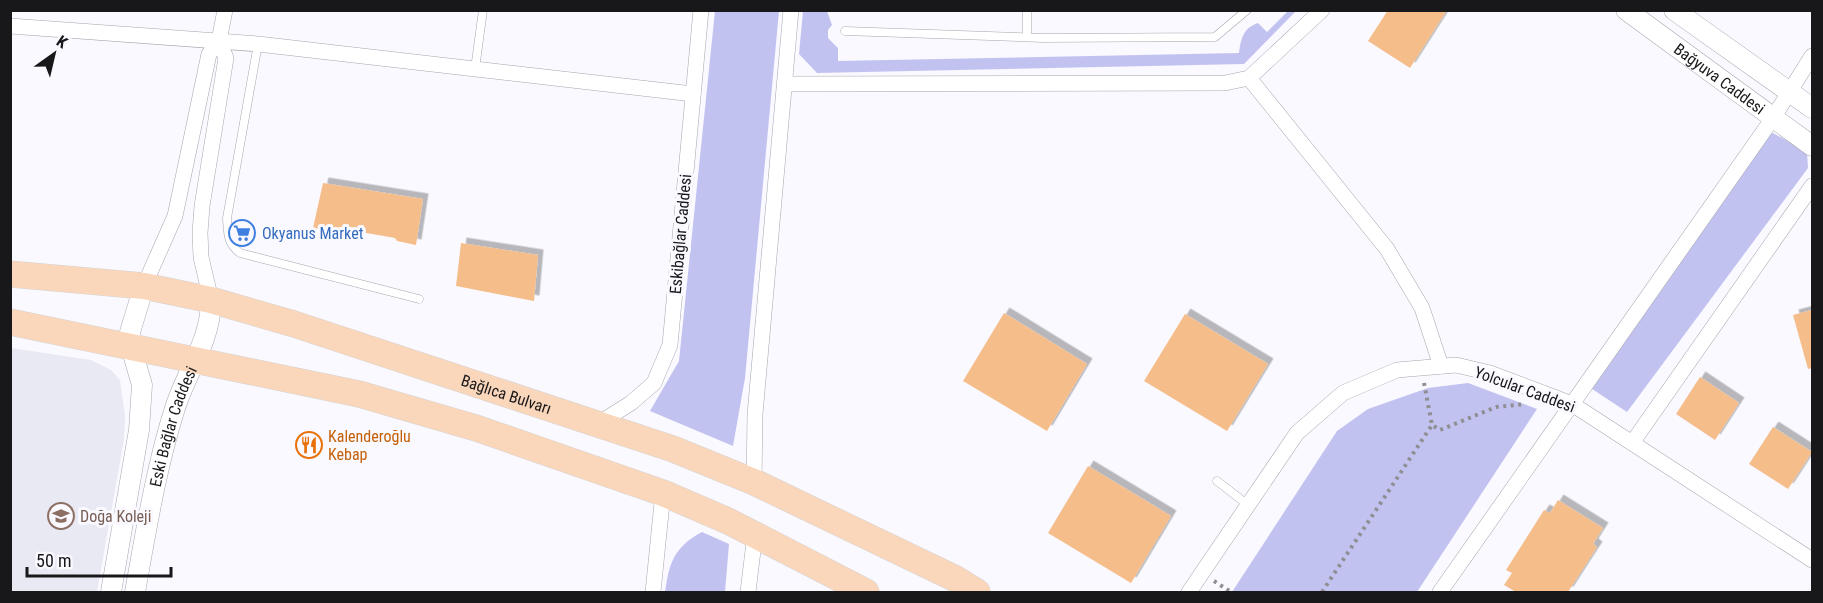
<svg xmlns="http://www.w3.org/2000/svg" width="1823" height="603" font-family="'Roboto Condensed',sans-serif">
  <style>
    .built { fill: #e9e9f4 }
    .green { fill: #c2c2f1 }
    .building { fill: #f5bd8a; filter: url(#shadow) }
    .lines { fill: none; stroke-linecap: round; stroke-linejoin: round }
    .service-casing { stroke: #a6a6ad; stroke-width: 9 }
    .minor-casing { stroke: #a6a6ad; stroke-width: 16 }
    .tertiary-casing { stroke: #a6a6ad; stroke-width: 21 }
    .primary-casing { stroke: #d5d5d6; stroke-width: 27 }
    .path { stroke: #8f8f93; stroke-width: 4; stroke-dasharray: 3 4.5; stroke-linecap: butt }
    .service { stroke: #fff; stroke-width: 8 }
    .minor { stroke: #fff; stroke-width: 15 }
    .tertiary { stroke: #fff; stroke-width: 20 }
    .primary { stroke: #fad6bb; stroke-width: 26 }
    .labels { text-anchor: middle; stroke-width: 6; stroke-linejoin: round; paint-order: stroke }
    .street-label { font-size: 16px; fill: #18181a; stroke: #f9f9ff }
    .shop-label { font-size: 16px; fill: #366cbe; stroke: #f9f9ff; text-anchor: start }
    .food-label { font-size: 16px; fill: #c56008; stroke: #f9f9ff; text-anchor: start }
    .education-label { font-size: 16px; fill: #785e54; stroke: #f9f9ff; text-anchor: start }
  </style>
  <defs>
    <filter id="shadow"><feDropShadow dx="5.5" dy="-5.5" stdDeviation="0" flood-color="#0004"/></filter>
  </defs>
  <rect width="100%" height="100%" fill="#f9f9ff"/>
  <path class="built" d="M11 348 91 360 111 370 120 380 125 416 124 439 97 592H11Z"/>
  <g class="green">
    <path d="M715 11H779L745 378 733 446 650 411 679 361Z"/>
    <path d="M803 11H827L832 25 828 30V38L838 48V61L1239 53C1241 39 1243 28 1258 23L1267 32 1288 11H1296L1244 64 817 73 799 54Z"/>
    <path d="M1773 133 1807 152 1808 168 1627 412 1589 387 1759 141Z"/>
    <path d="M1468 383 1537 409 1417 592H1232L1337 431 1368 409 1428 388Z"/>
    <path d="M702 532 729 544 725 592H665C669 563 674 547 702 532Z"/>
  </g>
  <g class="building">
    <path d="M1388 10H1447L1410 68 1368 41Z"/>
    <path d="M323 183 423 199 416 245 397 241 395 238 338 228 335 231 313 228Z"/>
    <path d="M461 243 538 255 534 301 456 286Z"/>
    <path d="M1812 310V368L1808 369 1793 315Z"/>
    <path d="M1004 313 1087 364 1047 431 963 381Z"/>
    <path d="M1185 314 1268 364 1227 431 1144 381Z"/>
    <path d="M1700 377 1739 403 1715 440 1676 414Z"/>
    <path d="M1773 427 1812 452 1788 489 1749 464Z"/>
    <path d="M1088 466 1171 516 1131 583 1048 533Z"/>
    <path d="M1558 500 1603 528 1593 544 1597 547 1568 592H1516L1504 585 1512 573 1506 570 1544 510 1550 513Z"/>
  </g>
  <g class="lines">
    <defs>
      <g id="service">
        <path d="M1027 10V37"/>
        <path d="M845 31 1043 38 1215 37 1247 10"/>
        <path d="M258 44 227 218C228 233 227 243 240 253L419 299"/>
        <path d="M475 69 483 10"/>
        <path d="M1217 481 1248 505"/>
      </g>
      <g id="minor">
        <path d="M10 26 258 44 693 94"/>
        <path d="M1249 78 1387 249 1422 308 1441 366"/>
        <path d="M785 84 1225 83 1249 78 1322 10"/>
        <path d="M144 286 175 216 209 54 219 41 225 10"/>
        <path d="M211 300 201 257 200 233 202 206 226 58 219 41"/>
        <path d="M596 425 631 403 654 383 670 345 701 10"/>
        <path d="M1632 443 1812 186"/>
        <path d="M754 482 755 414 791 10"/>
        <path d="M653 592 663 493"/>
        <path d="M748 592 755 534"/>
        <path d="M1189 592 1297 433 1343 393 1397 370 1456 365 1490 373 1572 404 1812 560"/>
        <path d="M1440 592 1773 118 1812 56"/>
      </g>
      <g id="tertiary">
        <path id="s1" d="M1626 10 1812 146"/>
        <path d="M1674 10 1812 108"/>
        <path d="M111 592 139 430 142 385 131 347 130 332 144 286"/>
        <path id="s2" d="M135 592C146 531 156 468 175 408 187 370 211 341 211 300"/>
      </g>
      <g id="primary">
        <path id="s3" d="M10 274 144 286 211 300 294 324 673 449 754 482 956 579 977 592"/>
        <path d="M10 322 359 394 476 428 663 493 728 521 866 592"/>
      </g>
    </defs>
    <use href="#service" class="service-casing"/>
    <use href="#minor" class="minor-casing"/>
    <use href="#tertiary" class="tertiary-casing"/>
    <use href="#primary" class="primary-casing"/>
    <g class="path">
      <path d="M1424 383 1432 425 1440 430 1496 407 1525 404"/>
      <path d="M1214 581 1231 592"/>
      <path d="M1322 592 1432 425"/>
    </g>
    <use href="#service" class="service"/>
    <use href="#minor" class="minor"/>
    <use href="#tertiary" class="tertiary"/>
    <use href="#primary" class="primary"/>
  </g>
  <defs>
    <symbol id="supermarket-ring" viewBox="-11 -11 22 22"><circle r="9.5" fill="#f9f9ff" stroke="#3f7fe0" stroke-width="1.5"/><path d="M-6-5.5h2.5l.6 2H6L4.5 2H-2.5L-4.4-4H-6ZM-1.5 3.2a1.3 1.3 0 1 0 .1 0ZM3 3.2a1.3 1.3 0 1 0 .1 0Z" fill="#3f7fe0"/></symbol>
    <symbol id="restaurant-ring" viewBox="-11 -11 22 22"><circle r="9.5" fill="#f9f9ff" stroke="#e8710a" stroke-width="1.5"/><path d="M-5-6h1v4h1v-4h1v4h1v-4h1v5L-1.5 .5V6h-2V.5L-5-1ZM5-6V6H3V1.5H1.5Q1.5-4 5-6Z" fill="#e8710a"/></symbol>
    <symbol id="school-ring" viewBox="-11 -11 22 22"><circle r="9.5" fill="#f9f9ff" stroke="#8d6e63" stroke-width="1.5"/><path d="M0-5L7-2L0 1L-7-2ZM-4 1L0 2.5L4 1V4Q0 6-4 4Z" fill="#8d6e63"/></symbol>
  </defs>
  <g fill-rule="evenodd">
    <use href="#supermarket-ring" x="227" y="218" width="30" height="30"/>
    <use href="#restaurant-ring" x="294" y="430" width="30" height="30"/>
    <use href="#school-ring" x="46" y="501" width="30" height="30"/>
  </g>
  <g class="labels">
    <g class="street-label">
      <text dy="6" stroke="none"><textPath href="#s1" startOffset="116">Bağyuva Caddesi</textPath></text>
      <text transform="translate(680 234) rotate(-85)" y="6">Eskibağlar Caddesi</text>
      <text transform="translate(1525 389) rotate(20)" y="6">Yolcular Caddesi</text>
      <text dy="6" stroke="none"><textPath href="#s3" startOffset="513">Bağlıca Bulvarı</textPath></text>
      <text dy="6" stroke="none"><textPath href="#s2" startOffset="170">Eski Bağlar Caddesi</textPath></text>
    </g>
    <g class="shop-label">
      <text x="262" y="239">Okyanus Market</text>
    </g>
    <g class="food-label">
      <text x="328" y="442">Kalenderoğlu<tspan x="328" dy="18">Kebap</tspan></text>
    </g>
    <g class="education-label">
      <text x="80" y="522">Doğa Koleji</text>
    </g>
  </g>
  <rect width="1823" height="603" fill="none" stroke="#18181a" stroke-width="24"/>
  <g transform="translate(54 54) rotate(34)" stroke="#f9f9ff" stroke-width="4.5" paint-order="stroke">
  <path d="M0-4.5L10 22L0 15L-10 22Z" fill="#18181a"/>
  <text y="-9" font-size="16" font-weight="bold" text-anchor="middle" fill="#18181a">K</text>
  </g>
  <path d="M27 567v9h144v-9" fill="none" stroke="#18181a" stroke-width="3"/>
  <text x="36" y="567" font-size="18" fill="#18181a" stroke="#f9f9ff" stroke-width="4.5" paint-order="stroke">50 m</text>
</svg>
